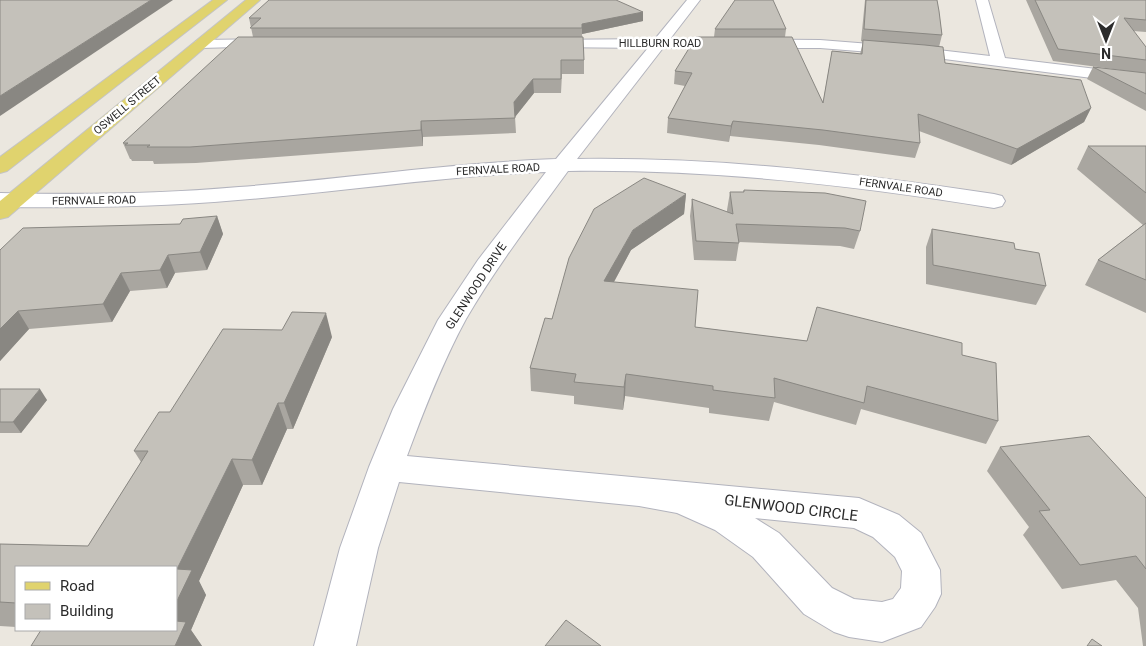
<svg xmlns="http://www.w3.org/2000/svg" width="1146" height="646" font-family="Roboto,sans-serif">
  <style>
    .lines { fill: none; stroke-linecap: round; stroke-linejoin: round }
    .minor-casing { stroke: #b2b3bd; stroke-width: 2 }
    .major-casing { stroke: #c4c4c4; stroke-width: 2 }
    .minor { fill: #fff; fill-rule: evenodd }
    .major { fill: #e0d36e; fill-rule: evenodd }
    .wall { fill: #a9a6a0 }
    .shaded-wall { fill: #898782 }
    .building { fill: #c4c1ba; stroke: #898782 }
    .labels { text-anchor: middle; stroke-width: 5; stroke-linejoin: round; paint-order: stroke }
    .far-street-label { font-size: 11px; fill: #2b2b2b; stroke: #fff }
    .street-label { font-size: 12px; fill: #2b2b2b; stroke: #fff }
    .near-street-label { font-size: 15px; fill: #2b2b2b; stroke: #fff }
  </style>
  <rect width="100%" height="100%" fill="#ebe7df"/>
  <g class="lines">
    <defs>
      <g id="minor">
        <path d="M687 0H700L670 39 820 40 921 48 990 56 976 0H988L1005 58 1146 75V85L921 56 820 48H663L577 159C717 157 856 173 994 194L1002 196 1005 201 1002 206 994 208C852 185 711 169 568 171 533 219 496 267 466 319 443 361 424 410 407 456L859 498 899 515 921 533 940 570 941 594 935 607 921 627 882 642 849 637 834 632 804 614 753 557 715 530 677 513 639 506 399 482 378 548 356 646H314L340 548 369 467 393 409 438 320 478 260 546 172C443 176 341 192 238 200 159 207 79 208 0 207V193C80 195 159 194 239 187 345 179 450 163 556 159L648 48 547 47 542 46 540 43 542 40 655 39ZM755 518 854 528 873 537 895 557 902 571 901 588 893 599 882 602 854 599 832 588 779 533Z"/>
        <path d="M267 39 272 40 274 43 272 46 201 48 196 47 194 44 196 41 201 40Z"/>
      </g>
      <g id="major">
        <path d="M213 0H227L7 171 0 173V157Z"/>
        <path d="M246 0H260L8 217 0 219V201Z"/>
      </g>
    </defs>
    <use href="#minor" class="minor-casing"/>
    <use href="#major" class="major-casing"/>
    <use href="#minor" class="minor"/>
    <use href="#major" class="major"/>
  </g>
  <g class="wall">
    <path d="M865 0H937L942 35 939 47 945 63 1091 108 1084 122 1011 165 919 131 920 143 915 158 819 145 730 136 729 142 667 133 668 118 685 86 674 84 675 71 714 37 715 29H786L785 37 823 102 832 51 860 54 863 42 861 41Z"/>
    <path d="M1026 0H1146V32L1133 31 1146 47V111L1087 79 1093 67 1128 71 1053 61Z"/>
    <path d="M643 12V21L582 34 584 60V74H562L561 93H534L515 117 516 133 423 137V146L196 163 154 164 153 161H132L131 159H130L123 143 253 37 249 18Z"/>
    <path d="M1088 146H1146V313L1085 285 1098 260 1143 225 1077 169Z"/>
    <path d="M744 190 860 231 854 249 840 246 739 242 736 261 694 260 690 216 692 199 727 212V210L730 192H743Z"/>
    <path d="M686 194 684 214 631 250 614 282 695 327 807 341 962 355 998 421 986 444 861 409 856 425 774 402 769 421 709 413V408L625 396 623 410 574 404V396L531 391 530 368 552 319Z"/>
    <path d="M217 216 223 234 207 270 175 273 167 288 130 291 112 322 29 329 0 361V250L180 224Z"/>
    <path d="M932 229 1015 249 1046 286 1036 305 926 284V247Z"/>
    <path d="M332 337 293 429H287L262 485H243L199 581 206 595 191 630 202 646H31L176 630 16 567V627L0 626V544L88 546 141 462 134 451 170 412Z"/>
    <path d="M0 389 47 400 21 433H0Z"/>
    <path d="M1000 447 1146 498V646H1143L1138 608 1116 580 1062 589 1023 535 1029 527 987 471Z"/>
  </g>
  <g class="shaded-wall">
    <path d="M151 0H173L0 116V96Z"/>
    <path d="M643 12V21L582 34V24Z"/>
    <path d="M533 79 534 93 515 117 514 102Z"/>
    <path d="M1091 108 1084 122 1011 165 1017 149Z"/>
    <path d="M421 121 423 137V146L421 130Z"/>
    <path d="M733 121 730 136 729 142 731 126Z"/>
    <path d="M686 194 684 214 631 250 603 302 604 281 633 230Z"/>
    <path d="M217 216 223 234 207 270 200 252Z"/>
    <path d="M168 255 175 273 167 288 160 270Z"/>
    <path d="M121 273 130 291 112 322 103 304Z"/>
    <path d="M18 311 29 329 0 361V329Z"/>
    <path d="M326 313 332 337 293 429 284 403Z"/>
    <path d="M626 374 625 396 623 410 624 387Z"/>
    <path d="M40 389 47 400 21 433 13 422Z"/>
    <path d="M278 403 287 429 262 485 252 460Z"/>
    <path d="M232 459 243 485 199 581 206 595 191 630 202 646H175L177 569Z"/>
  </g>
  <g class="building">
    <path d="M0 0H151L0 96Z"/>
    <path d="M269 0H616L643 12 582 24V28H250L261 18H249Z"/>
    <path d="M735 0H773L786 29H715Z"/>
    <path d="M866 0H937L939 11 942 35 864 29Z"/>
    <path d="M1035 0H1146V20L1124 18 1146 47V60L1058 49Z"/>
    <path d="M238 37H583L584 60H561V79H533L514 102 515 118 421 121V130L190 147H147L150 145H125L128 143H123Z"/>
    <path d="M696 37H792L823 103 832 51 862 54 863 40 925 45 943 47 945 63 1081 80 1091 108 1017 149 918 114 920 143 823 130 733 121 731 126 668 118 692 73 675 71Z"/>
    <path d="M1093 67 1146 73V94Z"/>
    <path d="M1088 146H1146V193Z"/>
    <path d="M644 178 686 194 633 230 604 281 698 290 695 327 807 341 817 307 962 343V355L996 363 998 421 867 386 864 403 774 378 775 398 713 390V386L626 374 624 387 574 382 576 374 530 368 545 318 552 319 569 258 594 209Z"/>
    <path d="M744 190 825 193 866 201 860 231 845 228 736 224 739 243 696 241 692 199 733 214 730 192H744Z"/>
    <path d="M217 216 200 252 168 255 160 270 121 273 103 304 18 311 0 329V250L23 228 180 224 183 219Z"/>
    <path d="M1146 223V280L1098 260Z"/>
    <path d="M932 229 1014 243 1015 249 1039 253 1046 286 933 265Z"/>
    <path d="M292 312 326 313 284 403H278L252 460 232 459 177 569 192 570 176 603V567H16V603L0 602V544L88 546 148 451H134L159 412H170L223 329 282 330Z"/>
    <path d="M0 389H40L13 422H0Z"/>
    <path d="M1089 436 1146 498V569L1136 556 1080 565 1039 511 1050 510 1000 447Z"/>
    <path d="M566 620 601 646H545Z"/>
    <path d="M176 621 186 622 175 646H31L41 630H176Z"/>
    <path d="M1092 639 1102 646H1087Z"/>
  </g>
  <g class="labels">
    <g class="far-street-label">
      <text x="660" y="47">HILLBURN ROAD</text>
      <text transform="translate(127 105) rotate(-40)" y="4">OSWELL STREET</text>
      <text transform="translate(498 169) rotate(-3)" y="4">FERNVALE ROAD</text>
      <text transform="translate(901 187) rotate(8)" y="4">FERNVALE ROAD</text>
      <text transform="translate(94 200) rotate(-1)" y="4">FERNVALE ROAD</text>
    </g>
    <g class="street-label">
      <text transform="translate(476 286) rotate(-57)" y="4">GLENWOOD DRIVE</text>
    </g>
    <g class="near-street-label">
      <text transform="translate(791 508) rotate(7)" y="5">GLENWOOD CIRCLE</text>
    </g>
  </g>
  <rect x="15" y="566" width="162" height="65" fill="#ffffff" stroke="#aaaaaa"/>
  <rect x="25" y="582" width="25" height="8" fill="#e0d36e" stroke="#aaaaaa"/>
  <text x="60" y="591" font-size="15" fill="#2b2b2b">Road</text>
  <rect x="25" y="604" width="25" height="15" fill="#c4c1ba" stroke="#aaaaaa"/>
  <text x="60" y="616" font-size="15" fill="#2b2b2b">Building</text>
  <g transform="translate(1106 40) rotate(180)" stroke="#ffffff" stroke-width="4" paint-order="stroke">
  <path d="M0-4L9 19L0 12L-9 19Z" fill="#2b2b2b"/>
  <text y="-8" font-size="14" font-weight="bold" text-anchor="middle" fill="#2b2b2b">N</text>
  </g>
</svg>
